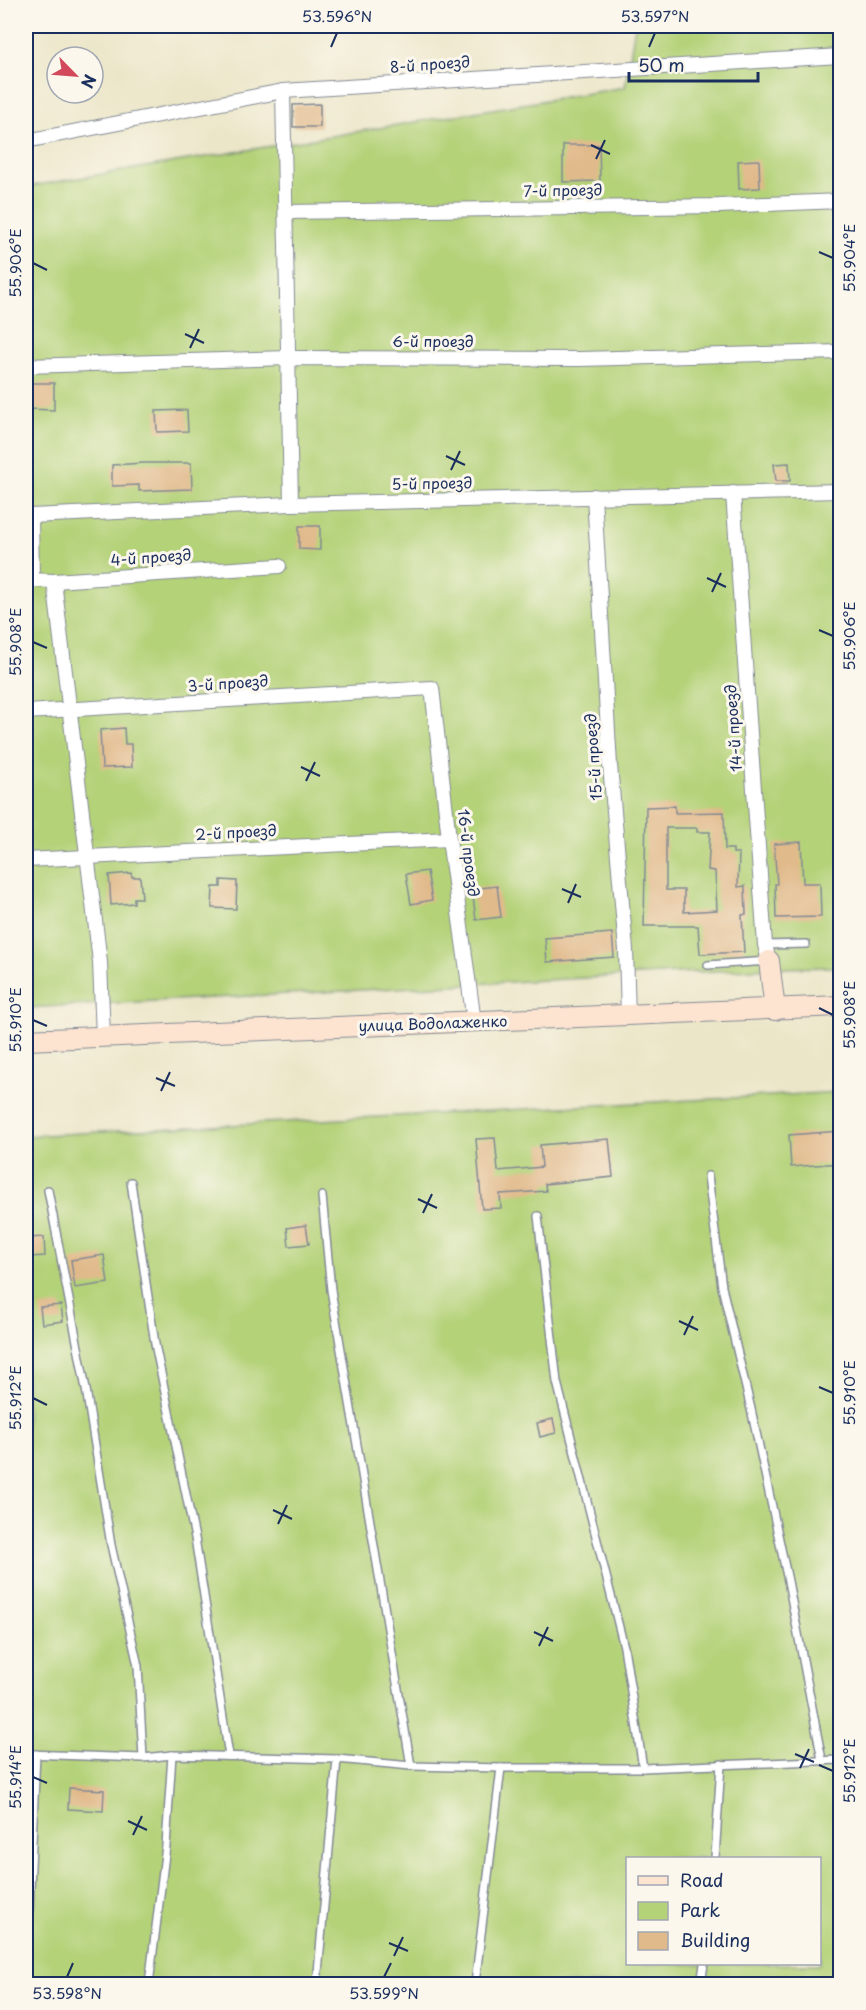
<svg xmlns="http://www.w3.org/2000/svg" width="866" height="2010" font-family="'Playpen Sans',sans-serif">
  <style>
    .green { fill: #b4d278; stroke: #68806b; stroke-width: 1.5; fill-rule: evenodd }
    .building { fill: #e1ba8b; fill-rule: evenodd }
    .lines { fill: none; stroke-linecap: round; stroke-linejoin: round }
    .lane-casing { stroke: #848a94; stroke-width: 10 }
    .street-casing { stroke: #848a94; stroke-width: 16 }
    .secondary-casing { stroke: #848a94; stroke-width: 22 }
    .lane { stroke: #fff; stroke-width: 7 }
    .street { stroke: #fff; stroke-width: 14 }
    .secondary { stroke: #fde4d1; stroke-width: 20 }
    .ticks { fill: none; stroke: #1b2f5e; stroke-width: 2 }
    .labels { text-anchor: middle; stroke-width: 6; stroke-linejoin: round; paint-order: stroke }
    .street-label { font-size: 15px; fill: #1b2f5e; stroke: #fbf7ec }
    .neatline { fill: none; stroke: #1b2f5e; stroke-width: 2 }
    .ticks-label { font-size: 15px; text-anchor: middle; fill: #1b2f5e }
  </style>
  <rect width="100%" height="100%" fill="#fbf7ec"/>
  <filter id="ink" filterUnits="userSpaceOnUse"><feTurbulence type="fractalNoise" baseFrequency=".0167" numOctaves="2"/><feDisplacementMap in="SourceGraphic" scale="12" xChannelSelector="R" yChannelSelector="G"/><feConvolveMatrix kernelMatrix="1 2 1 2 8 2 1 2 1" color-interpolation-filters="sRGB"/></filter>
  <filter id="wash" filterUnits="userSpaceOnUse"><feTurbulence type="fractalNoise" baseFrequency=".008" numOctaves="4" result="noise"/><feDisplacementMap in="SourceGraphic" scale="24" xChannelSelector="R" yChannelSelector="G"/><feGaussianBlur stdDeviation="1.35" result="paint"/><feColorMatrix in="noise" values="0 0 0 0 0 0 0 0 0 0 0 0 0 0 0 0 0 1.4 0 .05"/><feComposite in="paint" operator="in"/></filter>
  <g filter="url(#wash)">
    <rect width="100%" height="100%" fill="#ece6c9"/>
    <g class="green">
      <path d="M635 26H840V967L770 968 26 1008V187L625 87Z"/>
      <path d="M840 1092V1984H26V1136ZM628 1858H820V1964H628Z"/>
    </g>
    <g id="blocks">
      <g class="building">
        <path d="M320 104V127H293V105Z"/>
        <path d="M563 145H599L600 181 563 182Z"/>
        <path d="M759 160 760 188 739 189 738 161Z"/>
        <path d="M27 383H54V410L27 409Z"/>
        <path d="M187 410 188 431 157 432 156 411Z"/>
        <path d="M144 463H191L192 489 139 491V485L112 486V465Z"/>
        <path d="M789 463 790 481H776L774 464Z"/>
        <path d="M299 526H320V550L299 549Z"/>
        <path d="M124 728 125 744H131L132 767 102 768 100 730Z"/>
        <path d="M675 806V813L724 812 725 849H733V853H739L738 887 745 886 746 914 742 915 744 952 700 954 698 926H644L646 807ZM666 828H697V832H710L708 870 715 871 717 910 684 912V890H666Z"/>
        <path d="M801 842 803 883H820L821 917 776 918 775 884H777L774 844Z"/>
        <path d="M427 871 432 900 411 904 406 874Z"/>
        <path d="M131 873 132 877H140L142 898H134V903L111 905 109 875Z"/>
        <path d="M221 880 237 881 236 909 212 908 213 887H221Z"/>
        <path d="M497 886 501 917 476 920 472 889Z"/>
        <path d="M612 933 614 957 547 962 545 938Z"/>
        <path d="M840 1131V1163L791 1167 789 1135Z"/>
        <path d="M495 1138 498 1171 542 1167 540 1145 609 1139 613 1177 545 1184 546 1191 500 1194 501 1208 482 1209 476 1139Z"/>
        <path d="M306 1225 309 1244 289 1246 287 1228Z"/>
        <path d="M44 1237 45 1256 30 1257 29 1238Z"/>
        <path d="M104 1255 108 1283 75 1288 71 1260Z"/>
        <path d="M61 1305 63 1321 42 1324 40 1307Z"/>
        <path d="M553 1419 556 1433 540 1437 537 1423Z"/>
        <path d="M69 1788 104 1790 103 1811 68 1809Z"/>
      </g>
    </g>
  </g>
  <g filter="url(#ink)">
    <use href="#blocks" fill-opacity="0" stroke="#848a94" stroke-width="1.5"/>
    <g class="lines">
      <defs>
        <g id="lane">
          <path d="M765 945 806 944"/>
          <path d="M708 965 769 961"/>
          <path d="M708 1176 722 1287 751 1409 788 1581 822 1760"/>
          <path d="M131 1182 155 1344 195 1538 229 1756"/>
          <path d="M48 1190 86 1389 111 1545 138 1666 143 1758"/>
          <path d="M322 1196 331 1290 411 1766"/>
          <path d="M538 1216 557 1382 624 1647 643 1768"/>
          <path d="M26 1754 143 1758 172 1755 337 1759 411 1766 501 1768H643L840 1760"/>
          <path d="M715 1858 721 1764"/>
          <path d="M26 1943 29 1912 36 1754"/>
          <path d="M149 1984 166 1846 172 1755"/>
          <path d="M317 1984 337 1759"/>
          <path d="M475 1984 501 1768"/>
          <path d="M701 1984 704 1964"/>
        </g>
        <g id="street">
          <path d="M283 91 291 504"/>
          <path d="M26 141 283 91 840 56"/>
          <path d="M286 212 719 206 840 201"/>
          <path d="M26 366 288 358 581 359 840 352"/>
          <path d="M733 493 765 945 769 961"/>
          <path d="M594 496 610 765 626 950 628 1016"/>
          <path d="M26 514 31 516 291 504 840 491"/>
          <path d="M31 516 32 580"/>
          <path d="M26 580 54 581 279 566"/>
          <path d="M54 581 100 962 103 1037"/>
          <path d="M26 712 432 688 449 839 474 1022"/>
          <path d="M26 860 449 839"/>
        </g>
        <g id="secondary">
          <path d="M769 961 775 1010"/>
          <path d="M26 1040 840 1006"/>
        </g>
      </defs>
      <use href="#lane" class="lane-casing"/>
      <use href="#street" class="street-casing"/>
      <use href="#secondary" class="secondary-casing"/>
      <use href="#lane" class="lane"/>
      <use href="#street" class="street"/>
      <use href="#secondary" class="secondary"/>
    </g>
  </g>
  <path class="ticks" d="M331 47 337 33M649 47 655 33M591 145 610 154M596 159 605 140M819 252 833 258M33 263 47 270M185 334 204 343M190 348 199 329M446 456 465 465M451 470 460 451M707 578 726 587M712 592 721 573M819 630 833 636M33 642 47 648M301 767 320 776M306 781 315 762M562 889 581 897M568 903 576 884M819 1008 833 1015M33 1020 47 1026M156 1078 175 1086M161 1091 170 1072M418 1199 437 1208M423 1213 432 1194M679 1321 698 1330M684 1335 693 1316M819 1387 833 1393M33 1398 47 1405M273 1510 292 1519M278 1524 287 1505M534 1632 553 1641M539 1646 548 1627M795 1754 814 1762M819 1765 833 1771M800 1768 809 1749M33 1777 47 1783M128 1821 147 1830M133 1835 142 1816M389 1943 408 1951M394 1956 403 1937M67 1977 73 1963M384 1977 391 1963"/>
  <g class="labels">
    <g class="street-label">
      <text transform="translate(430 65) rotate(-4)" y="5">8-й проезд</text>
      <text transform="translate(563 191) rotate(-1)" y="5">7-й проезд</text>
      <text x="433" y="347">6-й проезд</text>
      <text transform="translate(432 484) rotate(-1)" y="5">5-й проезд</text>
      <text transform="translate(151 558) rotate(-4)" y="5">4-й проезд</text>
      <text transform="translate(228 684) rotate(-4)" y="5">3-й проезд</text>
      <text transform="translate(734 728) rotate(-94)" y="5">14-й проезд</text>
      <text transform="translate(594 757) rotate(-94)" y="5">15-й проезд</text>
      <text transform="translate(236 833) rotate(-3)" y="5">2-й проезд</text>
      <text transform="translate(468 853) rotate(83)" y="5">16-й проезд</text>
      <text transform="translate(433 1024) rotate(-2)" y="5">улица Водолаженко</text>
    </g>
  </g>
  <rect width="866" height="2010" fill="none" stroke="#fbf7ec" stroke-width="66"/>
  <rect x="626" y="1857" width="195" height="108" fill="#fbf7ec" stroke="#a1a7b3" stroke-width="1.5"/>
  <rect x="638" y="1876" width="30" height="9" fill="#fde4d1" stroke="#a1a7b3" stroke-width="1.5"/>
  <text x="680" y="1887" font-size="18" fill="#1b2f5e">Road</text>
  <rect x="638" y="1902" width="30" height="18" fill="#b4d278" stroke="#a1a7b3" stroke-width="1.5"/>
  <text x="680" y="1917" font-size="18" fill="#1b2f5e">Park</text>
  <rect x="638" y="1932" width="30" height="18" fill="#e1ba8b" stroke="#a1a7b3" stroke-width="1.5"/>
  <text x="680" y="1947" font-size="18" fill="#1b2f5e">Building</text>
  <g transform="translate(75 75) rotate(115)"><circle r="28" fill="#fbf7ec" stroke="#a1a7b3" stroke-width="1.5"/>
  <path d="M0-4.5L10 22L0 15L-10 22Z" fill="#d1495b"/>
  <text y="-9" font-size="16" font-weight="bold" text-anchor="middle" fill="#1b2f5e">N</text>
  </g>
  <path d="M629 72v9h129v-9" fill="none" stroke="#1b2f5e" stroke-width="3"/>
  <text x="638" y="72" font-size="18" fill="#1b2f5e" stroke="#fbf7ec" stroke-width="4.5" paint-order="stroke">50 m</text>
  <rect x="33" y="33" width="800" height="1944" class="neatline"/>
  <g class="ticks-label">
    <text x="337" y="22">53.596°N</text>
    <text x="655" y="22">53.597°N</text>
    <text transform="translate(850 258) rotate(-90)" y="5">55.904°E</text>
    <text transform="translate(16 263) rotate(-90)" y="5">55.906°E</text>
    <text transform="translate(850 636) rotate(-90)" y="5">55.906°E</text>
    <text transform="translate(16 642) rotate(-90)" y="5">55.908°E</text>
    <text transform="translate(850 1015) rotate(-90)" y="5">55.908°E</text>
    <text transform="translate(16 1020) rotate(-90)" y="5">55.910°E</text>
    <text transform="translate(850 1393) rotate(-90)" y="5">55.910°E</text>
    <text transform="translate(16 1398) rotate(-90)" y="5">55.912°E</text>
    <text transform="translate(850 1771) rotate(-90)" y="5">55.912°E</text>
    <text transform="translate(16 1777) rotate(-90)" y="5">55.914°E</text>
    <text x="67" y="1999">53.598°N</text>
    <text x="384" y="1999">53.599°N</text>
  </g>
</svg>
